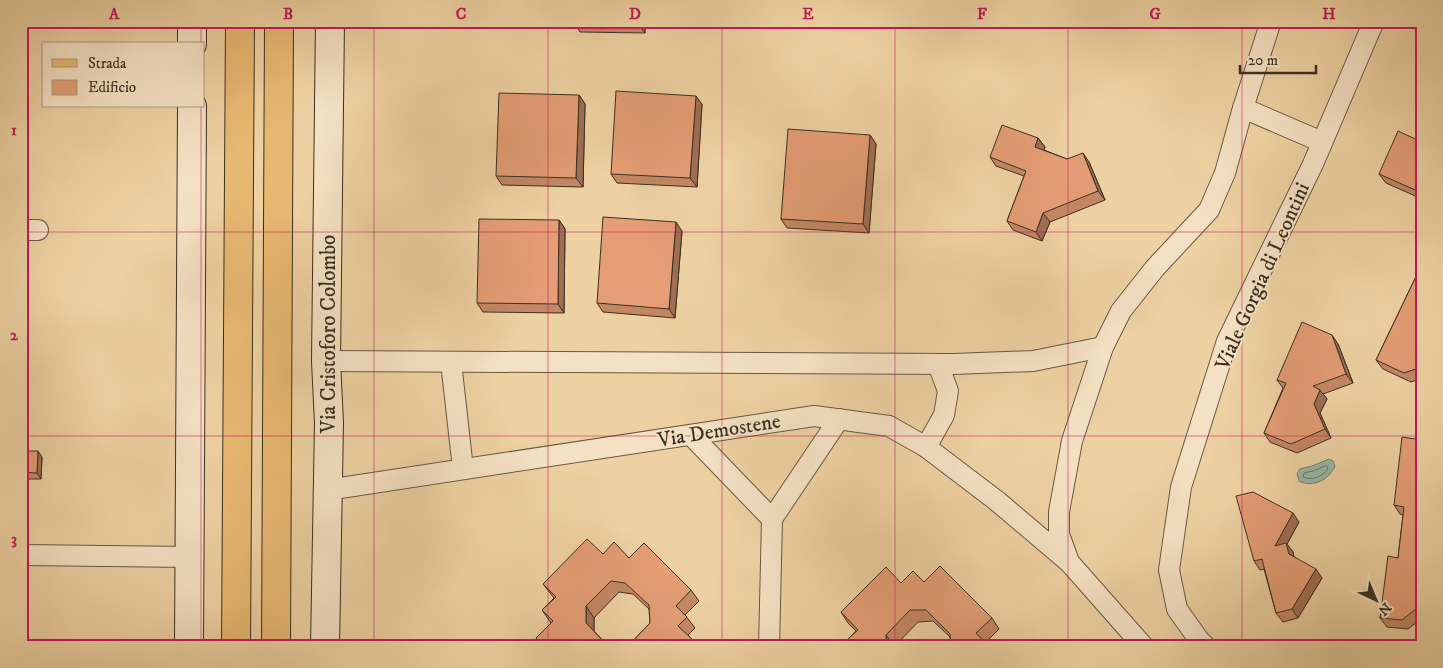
<svg xmlns="http://www.w3.org/2000/svg" width="1443" height="668" font-family="'IM FELL DW Pica',serif">
  <style>
    .water { fill: #99b7a6; stroke: #738171 }
    .lines { fill: none; stroke-linecap: round; stroke-linejoin: round }
    .shore { stroke: #6a7464; stroke-width: 1 }
    .street-casing { stroke: #675842; stroke-width: 22 }
    .secondary-casing { stroke: #3a3022; stroke-width: 30 }
    .primary-casing { stroke: #3a3022; stroke-width: 30 }
    .street { stroke: #f4e1c3; stroke-width: 20 }
    .secondary { stroke: #f4e1c3; stroke-width: 28 }
    .primary { stroke: #e7b871; stroke-width: 28 }
    .wall { fill: #c48764; stroke: #3a3022; fill-rule: evenodd }
    .shaded-wall { fill: #a06e51; stroke: #3a3022 }
    .building { fill: #e49d74; stroke: #3a3022; fill-rule: evenodd }
    .grid { fill: none; stroke: #c2185b; stroke-width: 1; stroke-opacity: 0.55 }
    .labels { text-anchor: middle; stroke-width: 4; stroke-linejoin: round; paint-order: stroke }
    .street-label { font-size: 21px; fill: #3a3022; stroke: #f4e1c3 }
    .neatline { fill: none; stroke: #c2185b; stroke-width: 2 }
    .grid-label { font-size: 16px; text-anchor: middle; font-weight: bold; fill: #c2185b }
  </style>
  <rect width="100%" height="100%" fill="#eed1a2"/>
  <filter id="stains"><feTurbulence type="fractalNoise" baseFrequency=".004" numOctaves="4"/><feColorMatrix values="0 0 0 0 .2 0 0 0 0 .09 0 0 0 0 .02 0 0 0 .5 -.17"/></filter>
  <radialGradient id="worn" r=".72"><stop offset=".6" stop-color="#630" stop-opacity="0"/><stop offset="1" stop-color="#630" stop-opacity=".3"/></radialGradient>
  <path class="water" d="M1329 459 1333 461 1335 466C1329 480 1313 488 1299 481L1297 474 1300 469 1312 466Z"/>
  <g class="lines">
    <path class="shore" d="M1325 466H1327L1328 469C1322 477 1311 481 1303 477L1304 473 1313 471Z"/>
    <defs>
      <g id="street">
        <path d="M1243 108 1322 142"/>
        <path d="M21 230H38"/>
        <path d="M326 361 953 364 1033 361 1103 347"/>
        <path d="M451 362 463 469"/>
        <path d="M691 435 772 519 839 419"/>
        <path d="M926 447 944 415 948 391 938 364"/>
        <path d="M327 490 814 416 889 426 926 447 997 501 1069 562"/>
        <path d="M21 555 190 557"/>
        <path d="M769 647 772 519"/>
        <path d="M1144 647 1069 562 1059 534V512L1072 441 1103 347 1121 311 1155 268 1209 210 1225 173 1243 108 1271 21"/>
        <path d="M1206 647 1199 640 1177 609 1169 570 1181 487 1227 341 1313 164 1374 21"/>
      </g>
      <g id="secondary">
        <path d="M192 44V21"/>
        <path d="M189 647 192 106"/>
        <path d="M325 647 329 423 326 361 330 21"/>
      </g>
      <g id="primary">
        <path d="M236 647 240 21"/>
        <path d="M276 647 279 21"/>
      </g>
    </defs>
    <use href="#street" class="street-casing"/>
    <use href="#secondary" class="secondary-casing"/>
    <use href="#primary" class="primary-casing"/>
    <use href="#street" class="street"/>
    <use href="#secondary" class="secondary"/>
    <use href="#primary" class="primary"/>
  </g>
  <g class="wall">
    <path d="M645 21V33L580 32 574 23Z"/>
    <path d="M579 95 585 104 583 187 502 185 496 176Z"/>
    <path d="M702 104 697 187 617 183 611 174Z"/>
    <path d="M870 135 876 144 869 233 787 228 781 219Z"/>
    <path d="M1038 138 1045 147 1044 150 1067 159 1089 162 1105 200 1050 222 1042 241 1013 230 1007 221 1024 176 996 166 990 157Z"/>
    <path d="M1422 142V199L1386 183 1379 174Z"/>
    <path d="M559 220 565 229 564 313 483 312 477 303Z"/>
    <path d="M682 231 675 318 603 312 597 303Z"/>
    <path d="M1422 264V378L1411 382 1383 369 1376 360Z"/>
    <path d="M1338 344 1353 383 1323 394 1327 399 1320 413 1331 438 1297 453 1270 442 1264 433 1283 388 1277 380Z"/>
    <path d="M1422 440V618L1408 629 1387 627 1380 618 1398 558 1403 515 1400 514 1394 505Z"/>
    <path d="M21 451 42 457 41 479H21Z"/>
    <path d="M1299 522 1287 544 1293 552 1294 557 1322 578 1298 618 1283 622 1276 613 1264 569 1260 570 1254 561Z"/>
    <path d="M603 554 629 558 691 590 699 601 685 615 695 628 688 635 698 647H542L536 638 551 623 542 610 554 598 543 584ZM619 592 633 594 649 609 650 623 628 646 607 645 594 631V618Z"/>
    <path d="M924 582 992 618 999 629 985 643 989 647H951L950 637 933 621 918 622 894 647H853L848 639 856 631 848 623 841 612 901 583Z"/>
  </g>
  <g class="shaded-wall">
    <path d="M638 21H645V33L638 24Z"/>
    <path d="M579 95 585 104 583 187 576 178Z"/>
    <path d="M696 96 702 104 697 187 690 178Z"/>
    <path d="M870 135 876 144 869 233 863 224Z"/>
    <path d="M1038 138 1045 147 1042 156 1035 147Z"/>
    <path d="M1083 153 1089 162 1105 200 1098 191Z"/>
    <path d="M1043 213 1050 222 1042 241 1036 232Z"/>
    <path d="M559 220 565 229 564 313 558 304Z"/>
    <path d="M676 222 682 231 675 318 669 309Z"/>
    <path d="M1332 335 1338 344 1353 383 1346 374Z"/>
    <path d="M1320 390 1327 399 1320 413 1331 438 1325 429 1314 404Z"/>
    <path d="M38 451 42 457 41 479 37 473Z"/>
    <path d="M1293 513 1299 522 1287 544 1293 552 1295 563 1275 546Z"/>
    <path d="M1418 557 1422 563V577L1417 570Z"/>
    <path d="M1316 569 1322 578 1298 618 1292 609Z"/>
    <path d="M586 606 594 618V634L586 623Z"/>
    <path d="M886 635 894 646V647H886Z"/>
  </g>
  <g class="building">
    <path d="M574 21H638V24L574 23Z"/>
    <path d="M616 91 696 96 690 178 611 174Z"/>
    <path d="M499 93 579 95 576 178 496 176Z"/>
    <path d="M1002 125 1038 138 1035 147 1067 159 1083 153 1098 191 1043 213 1036 232 1007 221 1026 171 990 157Z"/>
    <path d="M788 129 870 135 863 224 781 219Z"/>
    <path d="M1398 131 1422 142V193L1379 174Z"/>
    <path d="M603 217 676 222 669 309 597 303Z"/>
    <path d="M479 219 559 220 558 304 477 303Z"/>
    <path d="M1422 264V367L1404 373 1376 360Z"/>
    <path d="M1302 322 1332 335 1346 374 1313 386 1320 390 1314 404 1325 429 1291 444 1264 433 1286 383 1277 380Z"/>
    <path d="M1402 437 1422 440V554L1418 557 1417 570 1422 575V604L1402 620 1380 618 1388 556 1398 558 1404 507 1394 505Z"/>
    <path d="M21 451H38L37 473 21 472Z"/>
    <path d="M1253 492 1293 513 1275 546 1286 543 1289 554 1316 569 1292 609 1276 613 1262 559 1254 561 1236 496Z"/>
    <path d="M587 539 603 554 614 542 629 558 644 543 691 590 676 606 687 617 678 626 696 643 692 647H545L536 638 553 621 542 610 556 597 543 584ZM611 581 625 583 649 605 650 623 628 646 607 645 586 623V606Z"/>
    <path d="M940 566 992 618 976 633 987 645 985 647H951L950 634 926 610H910L886 635V647H855L848 639 858 630 841 612 886 567 901 583 913 571 924 582Z"/>
  </g>
  <path class="grid" d="M201 21V44M374 21V647M548 21V647M722 21V647M895 21V647M1068 21V647M1242 21V647M201 106V647M21 232H1422M21 436H1422"/>
  <g class="labels">
    <g class="street-label">
      <text transform="translate(1262 276) rotate(-66)" y="7">Viale Gorgia di Leontini</text>
      <text transform="translate(328 334) rotate(-90)" y="7">Via Cristoforo Colombo</text>
      <text transform="translate(719 430) rotate(-9)" y="7">Via Demostene</text>
    </g>
  </g>
  <rect width="1443" height="668" fill="none" stroke="#eed1a2" stroke-width="55"/>
  <rect x="42" y="42" width="162" height="65" fill="#f4e1c3" stroke="#aa9a83"/>
  <rect x="52" y="59" width="25" height="8" fill="#e7b871" stroke="#aa9a83"/>
  <text x="88" y="68" font-size="15" fill="#3a3022">Strada</text>
  <rect x="52" y="80" width="25" height="15" fill="#e49d74" stroke="#aa9a83"/>
  <text x="88" y="92" font-size="15" fill="#3a3022">Edificio</text>
  <g transform="translate(1376 600) rotate(136)" stroke="#f4e1c3" stroke-width="4" paint-order="stroke">
  <path d="M0-4L9 19L0 12L-9 19Z" fill="#3a3022"/>
  <text y="-8" font-size="14" font-weight="bold" text-anchor="middle" fill="#3a3022">N</text>
  </g>
  <path d="M1240 65v8h76v-8" fill="none" stroke="#3a3022" stroke-width="2.5"/>
  <text x="1248" y="65" font-size="15" fill="#3a3022" stroke="#f4e1c3" stroke-width="4" paint-order="stroke">20 m</text>
  <rect x="28" y="28" width="1388" height="612" class="neatline"/>
  <g class="grid-label">
    <text x="114" y="19">A</text>
    <text x="288" y="19">B</text>
    <text x="461" y="19">C</text>
    <text x="635" y="19">D</text>
    <text x="808" y="19">E</text>
    <text x="982" y="19">F</text>
    <text x="1155" y="19">G</text>
    <text x="1329" y="19">H</text>
    <text x="14" y="135">1</text>
    <text x="14" y="340">2</text>
    <text x="14" y="544">3</text>
  </g>
  <rect width="100%" height="100%" filter="url(#stains)"/>
  <rect width="100%" height="100%" fill="url(#worn)"/>
</svg>
